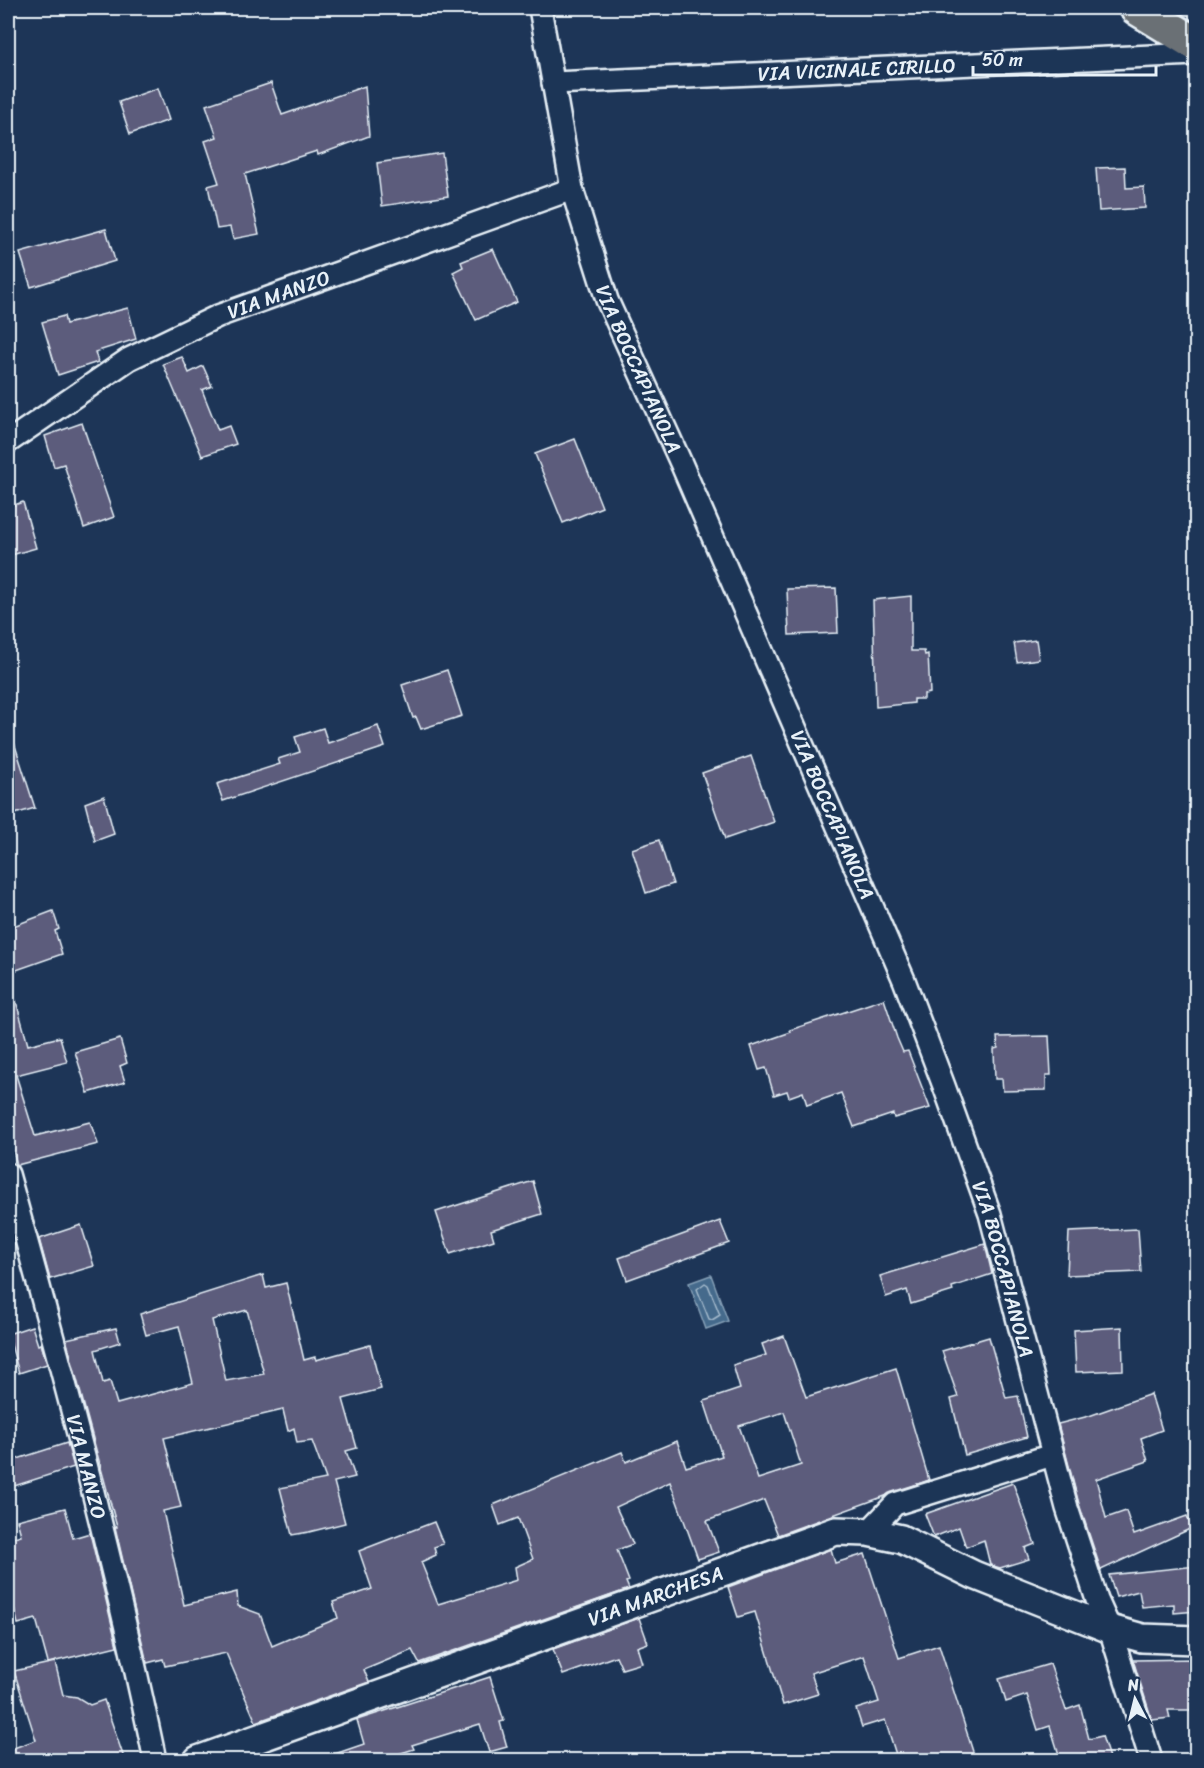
<svg xmlns="http://www.w3.org/2000/svg" width="1204" height="1768" font-family="Sriracha,sans-serif">
  <style>
    .water { fill: #446a8c; stroke: #86a0b7; stroke-width: 1.5 }
    .lines { fill: none; stroke-linecap: round; stroke-linejoin: round }
    .shore { stroke: #a6bbcd; stroke-width: 1.5 }
    .building { fill: #5c5b7c; stroke: #e8f1f8; stroke-width: 1.5; fill-rule: evenodd }
    .minor-casing { stroke: #e8f1f8; stroke-width: 26 }
    .tertiary-casing { stroke: #e8f1f8; stroke-width: 32 }
    .trunk-casing { stroke: #e8f1f8; stroke-width: 38 }
    .minor { stroke: #1d3557; stroke-width: 21 }
    .tertiary { stroke: #1d3557; stroke-width: 27 }
    .trunk { stroke: #6a7074; stroke-width: 33 }
    .labels { text-anchor: middle; stroke-width: 4.5; stroke-linejoin: round; paint-order: stroke }
    .street-label { font-size: 20px; fill: #e8f1f8; stroke: #1d3557 }
  </style>
  <rect width="100%" height="100%" fill="#1d3557"/>
  <filter id="ink" filterUnits="userSpaceOnUse"><feTurbulence type="fractalNoise" baseFrequency=".0167" numOctaves="2"/><feDisplacementMap in="SourceGraphic" scale="12" xChannelSelector="R" yChannelSelector="G"/><feConvolveMatrix kernelMatrix="1 2 1 2 8 2 1 2 1" color-interpolation-filters="sRGB"/></filter>
  <g filter="url(#ink)">
    <path class="water" d="M711 1275 728 1321 706 1329 689 1283Z"/>
    <g class="lines">
      <path class="shore" d="M705 1283 708 1285 720 1315 712 1320 709 1319 697 1289Z"/>
    </g>
    <g class="building">
      <path d="M271 83 282 115 365 86 369 136 318 155 317 151 245 174 259 234 233 239 230 227 217 229 208 186 219 183 205 141 217 137 206 105Z"/>
      <path d="M158 88 169 120 130 134 119 102Z"/>
      <path d="M442 153 448 196 382 206 377 163Z"/>
      <path d="M1125 167 1126 188 1144 187 1145 208 1099 211 1096 168Z"/>
      <path d="M106 229 115 261 31 287 20 253Z"/>
      <path d="M493 249 517 302 476 320 453 272 463 267 461 262Z"/>
      <path d="M128 308 136 339 95 352 98 362 58 375 42 322 64 316 66 324Z"/>
      <path d="M182 357 189 373 203 366 212 386 202 390 218 430 229 426 236 444 202 456 163 364Z"/>
      <path d="M82 423 114 517 84 528 64 464 54 467 45 436Z"/>
      <path d="M575 439 602 507 563 523 535 454Z"/>
      <path d="M23 502 36 548 8 556V507Z"/>
      <path d="M836 588 838 633 789 635 787 589Z"/>
      <path d="M911 596V651H924L925 655 928 654 930 693 924 694V699H914V703L876 707 873 600Z"/>
      <path d="M1036 640 1039 659 1017 662 1014 643Z"/>
      <path d="M447 670 462 716 421 729 416 717 413 718 402 685Z"/>
      <path d="M378 726 385 747 223 801 217 784 280 764 278 759 300 752 295 737 323 728 328 743Z"/>
      <path d="M12 736 35 808 8 816V737Z"/>
      <path d="M751 756 774 822 725 839 702 773Z"/>
      <path d="M104 796 114 834 95 841 85 803Z"/>
      <path d="M659 840 673 884 646 893 632 849Z"/>
      <path d="M53 911 59 929 55 931 62 954 8 973V928Z"/>
      <path d="M14 994 28 1045 60 1037 67 1062 16 1075 35 1136 90 1122 98 1144 17 1165 8 1131V995Z"/>
      <path d="M884 999 897 1038 903 1052 908 1051 930 1108 894 1118 893 1114 854 1127 841 1093 807 1105 803 1092 789 1097 787 1091 774 1095 766 1068 759 1070 751 1046 791 1032 790 1030Z"/>
      <path d="M1049 1036 1051 1075H1046V1090L1003 1091 1002 1079H995L994 1049 998 1048 997 1037Z"/>
      <path d="M120 1039 127 1063 120 1066 125 1082 88 1093 75 1052Z"/>
      <path d="M533 1181 542 1214 491 1230 494 1240 450 1254 436 1212Z"/>
      <path d="M720 1221 729 1243 627 1280 619 1258Z"/>
      <path d="M81 1225 94 1266 50 1279 39 1239Z"/>
      <path d="M1138 1229 1141 1272 1067 1275 1069 1232Z"/>
      <path d="M985 1244 992 1274 952 1287 953 1291 911 1304 907 1290 886 1297 880 1276Z"/>
      <path d="M263 1275 266 1288 286 1283 304 1360 315 1357 316 1360 370 1345 381 1389 343 1399 357 1448 346 1451 355 1477 334 1482 345 1523 309 1532 292 1535 280 1488 326 1479 312 1441 297 1443 294 1428 288 1431 283 1410 164 1438 181 1507 163 1511 184 1605 237 1592 238 1606 260 1614 272 1646 338 1618 333 1602 372 1589 359 1551 434 1522 443 1544 434 1547 436 1555 421 1562 438 1604 517 1580 515 1567 533 1559 518 1518 500 1525 493 1505 622 1452 626 1462 677 1441 686 1467 722 1456 704 1401 740 1389 733 1365 766 1355 762 1344 784 1336 806 1397 896 1368 929 1480 778 1535 764 1500 707 1521 719 1552 698 1559 670 1482 616 1507 633 1544 617 1550 629 1581 626 1582 629 1589 419 1663 412 1650 364 1670 369 1682 256 1722 226 1653 165 1666 163 1659 147 1663 115 1527H117L66 1339 116 1328 120 1342 95 1350 103 1383 110 1381 117 1404 193 1383 179 1326 146 1335 140 1314ZM247 1310 264 1374 226 1381 212 1320ZM784 1412 801 1465 758 1479 739 1426Z"/>
      <path d="M32 1326 38 1345 41 1344 47 1364 19 1373 8 1334Z"/>
      <path d="M1122 1327 1123 1370 1076 1372 1074 1330Z"/>
      <path d="M989 1337 1006 1398 1018 1396 1027 1437 965 1455 951 1399 958 1397 942 1351Z"/>
      <path d="M1151 1394 1162 1430 1141 1438 1148 1461 1096 1479 1106 1518 1126 1511 1134 1535 1187 1516 1192 1528 1101 1570 1079 1504 1058 1424 1089 1416Z"/>
      <path d="M67 1443 74 1467 8 1488V1462Z"/>
      <path d="M1013 1483 1035 1544 1025 1548 1029 1559 1000 1568 990 1565 984 1540 966 1547 959 1527 934 1537 925 1514Z"/>
      <path d="M65 1508 73 1538 90 1533 117 1646 48 1663 36 1619 18 1624 8 1583V1539L21 1535 17 1520Z"/>
      <path d="M831 1549 835 1563 865 1554 899 1658 939 1645 976 1761H898L885 1720 862 1727 856 1709 879 1702 864 1656 811 1673 818 1694 783 1705 755 1612 738 1617 728 1587Z"/>
      <path d="M1197 1566V1611L1174 1613V1604L1142 1607 1139 1591 1116 1597 1109 1575Z"/>
      <path d="M639 1618 648 1643 637 1647 642 1663 622 1669 616 1656 563 1675 553 1649Z"/>
      <path d="M1197 1659V1710H1168L1170 1718 1152 1720 1133 1660Z"/>
      <path d="M55 1662 63 1695 77 1697 90 1705 104 1700 125 1761H8V1750L36 1740 14 1671Z"/>
      <path d="M1050 1664 1066 1710 1080 1705 1089 1739 1102 1736 1110 1761H1061L1050 1726 1038 1730 1027 1695 1006 1702 999 1679Z"/>
      <path d="M490 1677 504 1721 500 1722 507 1747 489 1752 480 1724 412 1745 414 1749 392 1756 394 1761H327L326 1757 364 1744 357 1720Z"/>
    </g>
    <g class="lines">
      <defs>
        <g id="minor">
          <path id="s1" d="M540 8 572 189 607 300 681 463 904 980 944 1086 990 1214 1067 1508 1097 1600 1110 1629 1151 1760"/>
          <path id="s2" d="M553 83 1196 54"/>
          <path id="s3" d="M8 442 129 359 218 316 572 189"/>
          <path id="s4" d="M8 1174C62 1368 114 1563 155 1760"/>
          <path d="M868 1532 895 1504 1052 1455"/>
        </g>
        <g id="tertiary">
          <path id="s5" d="M198 1760 836 1531 868 1532 901 1539 974 1575 1110 1629 1142 1638 1196 1640"/>
        </g>
        <path id="trunk" d="M1137 8 1196 44"/>
      </defs>
      <use href="#minor" class="minor-casing"/>
      <use href="#tertiary" class="tertiary-casing"/>
      <use href="#trunk" class="trunk-casing"/>
      <use href="#minor" class="minor"/>
      <use href="#tertiary" class="tertiary"/>
      <use href="#trunk" class="trunk"/>
    </g>
  </g>
  <g class="labels">
    <g class="street-label">
      <text dy="7" stroke="none"><textPath href="#s2" startOffset="304">VIA VICINALE CIRILLO</textPath></text>
      <text dy="7" stroke="none"><textPath href="#s3" startOffset="310">VIA MANZO</textPath></text>
      <text dy="7" stroke="none"><textPath href="#s1" startOffset="376">VIA BOCCAPIANOLA</textPath></text>
      <text dy="7" stroke="none"><textPath href="#s1" startOffset="862">VIA BOCCAPIANOLA</textPath></text>
      <text dy="7" stroke="none"><textPath href="#s1" startOffset="1348">VIA BOCCAPIANOLA</textPath></text>
      <text dy="7" stroke="none"><textPath href="#s4" startOffset="303">VIA MANZO</textPath></text>
      <text dy="7" stroke="none"><textPath href="#s5" startOffset="486">VIA MARCHESA</textPath></text>
    </g>
  </g>
  <rect width="1204" height="1768" fill="none" stroke="#1d3557" stroke-width="30"/>
  <rect x="15" y="15" width="1174" height="1738" fill="none" stroke="#e8f1f8" stroke-width="2" filter="url(#ink)"/>
  <g transform="translate(1135 1699) rotate(353)" stroke="#1d3557" stroke-width="4.5" paint-order="stroke">
  <path d="M0-4.5L10 22L0 15L-10 22Z" fill="#e8f1f8"/>
  <text y="-9" font-size="16" font-weight="bold" text-anchor="middle" fill="#e8f1f8">N</text>
  </g>
  <path d="M973 66v9h183v-9" fill="none" stroke="#e8f1f8" stroke-width="3"/>
  <text x="982" y="66" font-size="18" fill="#e8f1f8" stroke="#1d3557" stroke-width="4.5" paint-order="stroke">50 m</text>
</svg>
